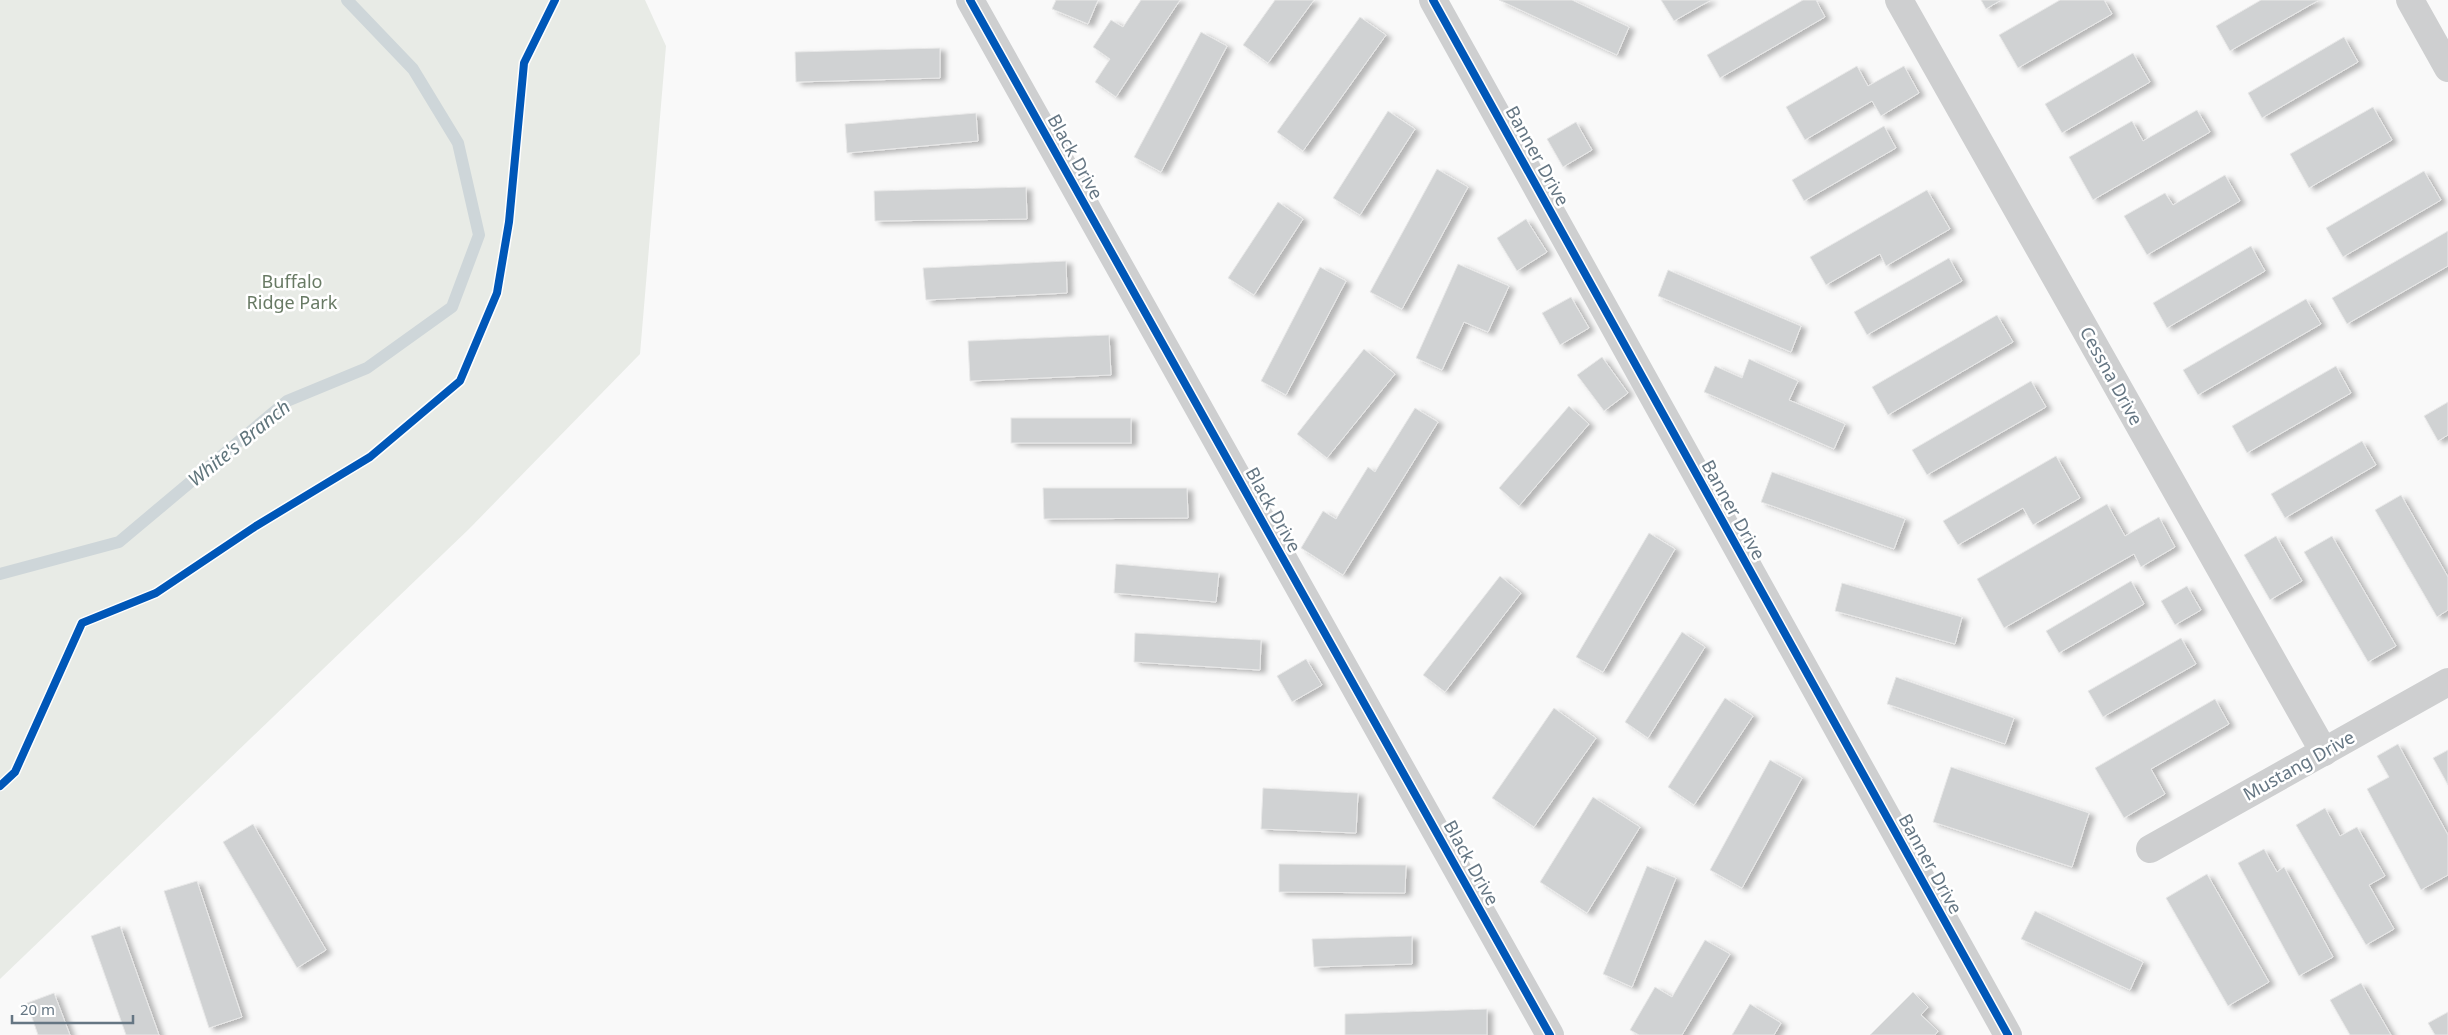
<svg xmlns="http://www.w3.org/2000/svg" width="2448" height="1035" font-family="'Noto Sans',sans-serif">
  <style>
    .green { fill: #e8ebe6 }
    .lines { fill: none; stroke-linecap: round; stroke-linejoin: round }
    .stream { stroke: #ced6d9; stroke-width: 12 }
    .building { fill: #d0d2d3; stroke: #e8e8e8; filter: url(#shadow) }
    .street { stroke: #cecfd0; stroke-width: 28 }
    .cycleway-casing { stroke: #fff; stroke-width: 11 }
    .cycleway { stroke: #0057b8; stroke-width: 8 }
    .labels { text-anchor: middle; stroke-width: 5; stroke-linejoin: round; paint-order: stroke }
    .street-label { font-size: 18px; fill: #657683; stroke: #fff }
    .park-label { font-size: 18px; fill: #687a64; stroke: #fff }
    .water-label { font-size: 19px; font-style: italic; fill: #60757c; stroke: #fff }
  </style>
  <defs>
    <filter id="shadow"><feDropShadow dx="5.5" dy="3" stdDeviation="2.5" flood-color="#0004"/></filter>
  </defs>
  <rect width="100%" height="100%" fill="#f9f9f9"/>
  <path class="green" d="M0 0H645L666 46 640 354 469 529 0 979Z"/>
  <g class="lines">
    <path class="stream" d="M0 574 119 542 287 401 367 368 452 307 479 235 458 143 413 69 347 0"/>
  </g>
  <g class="building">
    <path d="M1056 0H1098L1088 24 1052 9Z"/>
    <path d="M1141 0H1180L1116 97 1095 82 1110 59 1093 47 1111 20 1123 27Z"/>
    <path d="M1275 0H1314L1268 63 1243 45Z"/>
    <path d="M1499 0H1572L1629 27 1617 55Z"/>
    <path d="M1661 0H1711L1674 21Z"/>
    <path d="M1803 0H1816L1825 17 1720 78 1707 55Z"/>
    <path d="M1981 0H2001L1986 9Z"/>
    <path d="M2060 0H2104L2112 14 2018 68 1999 35Z"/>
    <path d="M2261 0H2319L2230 51 2216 26Z"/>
    <path d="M1360 17 1386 35 1303 151 1277 132Z"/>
    <path d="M1201 32 1227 46 1161 172 1134 157Z"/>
    <path d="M2344 37 2358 62 2262 118 2248 93Z"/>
    <path d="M940 48V78L796 82 795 52Z"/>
    <path d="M2133 53 2150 82 2062 133 2045 104Z"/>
    <path d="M1857 66 1868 86 1904 66 1919 93 1881 116 1872 101 1805 140 1786 107Z"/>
    <path d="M2373 107 2392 140 2309 188 2290 154Z"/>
    <path d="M2197 110 2210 132 2093 200 2069 157 2132 121 2143 141Z"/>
    <path d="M1388 111 1415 129 1360 215 1333 198Z"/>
    <path d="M976 113 978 141 847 153 845 124Z"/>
    <path d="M1576 122 1592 150 1563 167 1547 139Z"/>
    <path d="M1884 126 1896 148 1804 201 1792 180Z"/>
    <path d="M1437 169 1468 187 1402 309 1370 292Z"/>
    <path d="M2424 171 2441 200 2343 257 2326 228Z"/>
    <path d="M2225 175 2240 201 2147 255 2124 216 2165 193 2173 205Z"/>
    <path d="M1026 187 1027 219 875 221 874 191Z"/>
    <path d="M1927 190 1950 229 1886 266 1880 254 1826 285 1810 257Z"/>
    <path d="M1278 202 1303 219 1254 295 1228 278Z"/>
    <path d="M1526 219 1547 252 1517 271 1497 238Z"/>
    <path d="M2448 231V266L2347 324 2332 298Z"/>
    <path d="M2251 246 2265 271 2167 328 2153 303Z"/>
    <path d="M1949 258 1962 281 1867 335 1854 312Z"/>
    <path d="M1066 261 1067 293 926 300 923 268Z"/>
    <path d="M1458 264 1509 286 1488 332 1464 322 1442 370 1416 358Z"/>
    <path d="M1320 267 1346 281 1286 395 1261 381Z"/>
    <path d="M1668 270 1801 326 1791 352 1658 296Z"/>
    <path d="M1571 297 1589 328 1560 345 1542 313Z"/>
    <path d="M2306 299 2321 324 2198 395 2183 370Z"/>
    <path d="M1997 315 2013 342 1888 415 1872 387Z"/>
    <path d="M1109 335 1111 375 970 381 968 341Z"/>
    <path d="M1364 349 1395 374 1327 458 1297 434Z"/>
    <path d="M1602 357 1628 393 1604 411 1577 375Z"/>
    <path d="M1749 359 1798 381 1789 400 1845 424 1834 449 1704 392 1715 366 1742 378Z"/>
    <path d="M2336 366 2351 393 2247 453 2232 426Z"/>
    <path d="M2031 381 2046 407 1927 475 1912 450Z"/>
    <path d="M2448 402V435L2438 441 2424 416Z"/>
    <path d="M1569 406 1589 424 1519 506 1499 488Z"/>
    <path d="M1415 408 1438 422 1343 575 1301 548 1323 511 1336 519 1368 467 1375 472Z"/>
    <rect x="1011" y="418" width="120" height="25"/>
    <path d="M2362 441 2376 465 2285 518 2271 494Z"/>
    <path d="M2056 456 2080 498 2033 525 2023 508 1958 545 1943 521Z"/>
    <path d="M1772 472 1905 519 1894 549 1761 502Z"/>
    <path d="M1043 488H1187L1188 518 1044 519Z"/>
    <path d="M2401 495 2448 577V610L2437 617 2375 510Z"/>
    <path d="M2107 504 2125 536 2159 517 2175 547 2141 567 2134 554 2004 628 1977 579Z"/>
    <path d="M1649 533 1675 549 1603 672 1576 657Z"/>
    <path d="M2276 536 2302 581 2270 600 2244 555Z"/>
    <path d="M2332 536 2396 646 2368 662 2304 552Z"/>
    <path d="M1116 564 1219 573 1216 602 1114 593Z"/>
    <path d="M1500 576 1521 593 1445 692 1423 675Z"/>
    <path d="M2131 581 2144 604 2059 653 2046 631Z"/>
    <path d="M1842 583 1962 617 1955 644 1835 611Z"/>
    <path d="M2187 586 2201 610 2175 625 2161 601Z"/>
    <path d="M1682 632 1705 647 1648 738 1625 722Z"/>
    <path d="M1135 633 1261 640 1260 670 1134 662Z"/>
    <path d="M2181 638 2196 664 2103 717 2088 691Z"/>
    <path d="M1306 659 1322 685 1292 702 1277 676Z"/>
    <path d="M1896 677 2014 718 2005 744 1887 704Z"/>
    <path d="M1725 698 1753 716 1694 805 1668 787Z"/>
    <path d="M2215 699 2229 724 2151 769 2165 794 2124 818 2095 768Z"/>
    <path d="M1554 708 1596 738 1534 827 1492 798Z"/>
    <path d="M2398 744 2448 835V875L2421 890 2367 789 2389 777 2377 756Z"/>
    <path d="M2448 750V785L2433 758Z"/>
    <path d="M1770 760 1802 778 1742 888 1710 870Z"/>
    <path d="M1951 767 2089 813 2072 867 1933 822Z"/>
    <path d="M1263 788 1358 793 1356 833 1261 829Z"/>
    <path d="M1593 797 1640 827 1587 913 1540 882Z"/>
    <path d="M2325 808 2340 836 2357 827 2385 876 2369 885 2394 929 2366 945 2296 825Z"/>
    <path d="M253 824 326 950 297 968 223 842Z"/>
    <path d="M2264 849 2277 872 2284 867 2333 957 2299 976 2238 863Z"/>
    <path d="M1279 864 1406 865 1405 893 1279 892Z"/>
    <path d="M1647 866 1676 878 1632 987 1603 974Z"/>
    <path d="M2207 874 2269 982 2228 1006 2166 898Z"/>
    <path d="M197 881 242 1017 209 1028 164 891Z"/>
    <path d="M2035 911 2143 962 2130 990 2021 939Z"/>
    <path d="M120 926 159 1035H126L91 936Z"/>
    <path d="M1412 936V964L1314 967 1312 939Z"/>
    <path d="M1705 940 1730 954 1682 1035H1639L1630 1030 1655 987 1672 997Z"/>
    <path d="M2361 983 2391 1035H2350L2330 1000Z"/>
    <path d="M1913 992 1928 1007 1921 1015 1938 1031 1935 1035H1870Z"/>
    <path d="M54 993 70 1035H38L27 1003Z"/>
    <path d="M1750 1004 1781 1023 1774 1035H1732Z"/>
    <path d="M1487 1009V1035H1345V1014Z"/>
    <path d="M2448 1012V1035H2435L2428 1023Z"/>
  </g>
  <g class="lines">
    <g class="street">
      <path d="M970 0 1550 1035"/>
      <path d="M1433 0 2008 1035"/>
      <path d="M1899 0 2324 752"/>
      <path d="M2410 0 2448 68"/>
      <path d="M2150 849 2448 682"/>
    </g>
    <defs>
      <g id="cycleway">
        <path d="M970 0 1550 1035"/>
        <path d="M1433 0 2008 1035"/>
        <path d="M0 786 15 772 82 623 156 593 256 526 370 457 460 381 497 293 509 222 524 63 555 0"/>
      </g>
    </defs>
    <use href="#cycleway" class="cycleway-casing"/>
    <use href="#cycleway" class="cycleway"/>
  </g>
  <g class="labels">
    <g class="street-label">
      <text transform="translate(1537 156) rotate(61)" y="6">Banner Drive</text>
      <text transform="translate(1075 157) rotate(61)" y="6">Black Drive</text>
      <text transform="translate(2111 376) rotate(61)" y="6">Cessna Drive</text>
      <text transform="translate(1273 510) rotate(61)" y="6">Black Drive</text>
      <text transform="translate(1733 510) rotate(61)" y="6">Banner Drive</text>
      <text transform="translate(2299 766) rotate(-29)" y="6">Mustang Drive</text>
      <text transform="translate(1471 863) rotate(61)" y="6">Black Drive</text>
      <text transform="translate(1930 864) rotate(61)" y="6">Banner Drive</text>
    </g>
    <g class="park-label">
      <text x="292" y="288">Buffalo<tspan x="292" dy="21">Ridge Park</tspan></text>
    </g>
    <g class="water-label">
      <text transform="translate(239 443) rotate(-39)" y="7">White's Branch</text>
    </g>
  </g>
  <path d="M12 1015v8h121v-8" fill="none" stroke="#657683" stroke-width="2.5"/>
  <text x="20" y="1015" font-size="15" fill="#657683" stroke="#ffffff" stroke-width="4" paint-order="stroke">20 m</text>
</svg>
